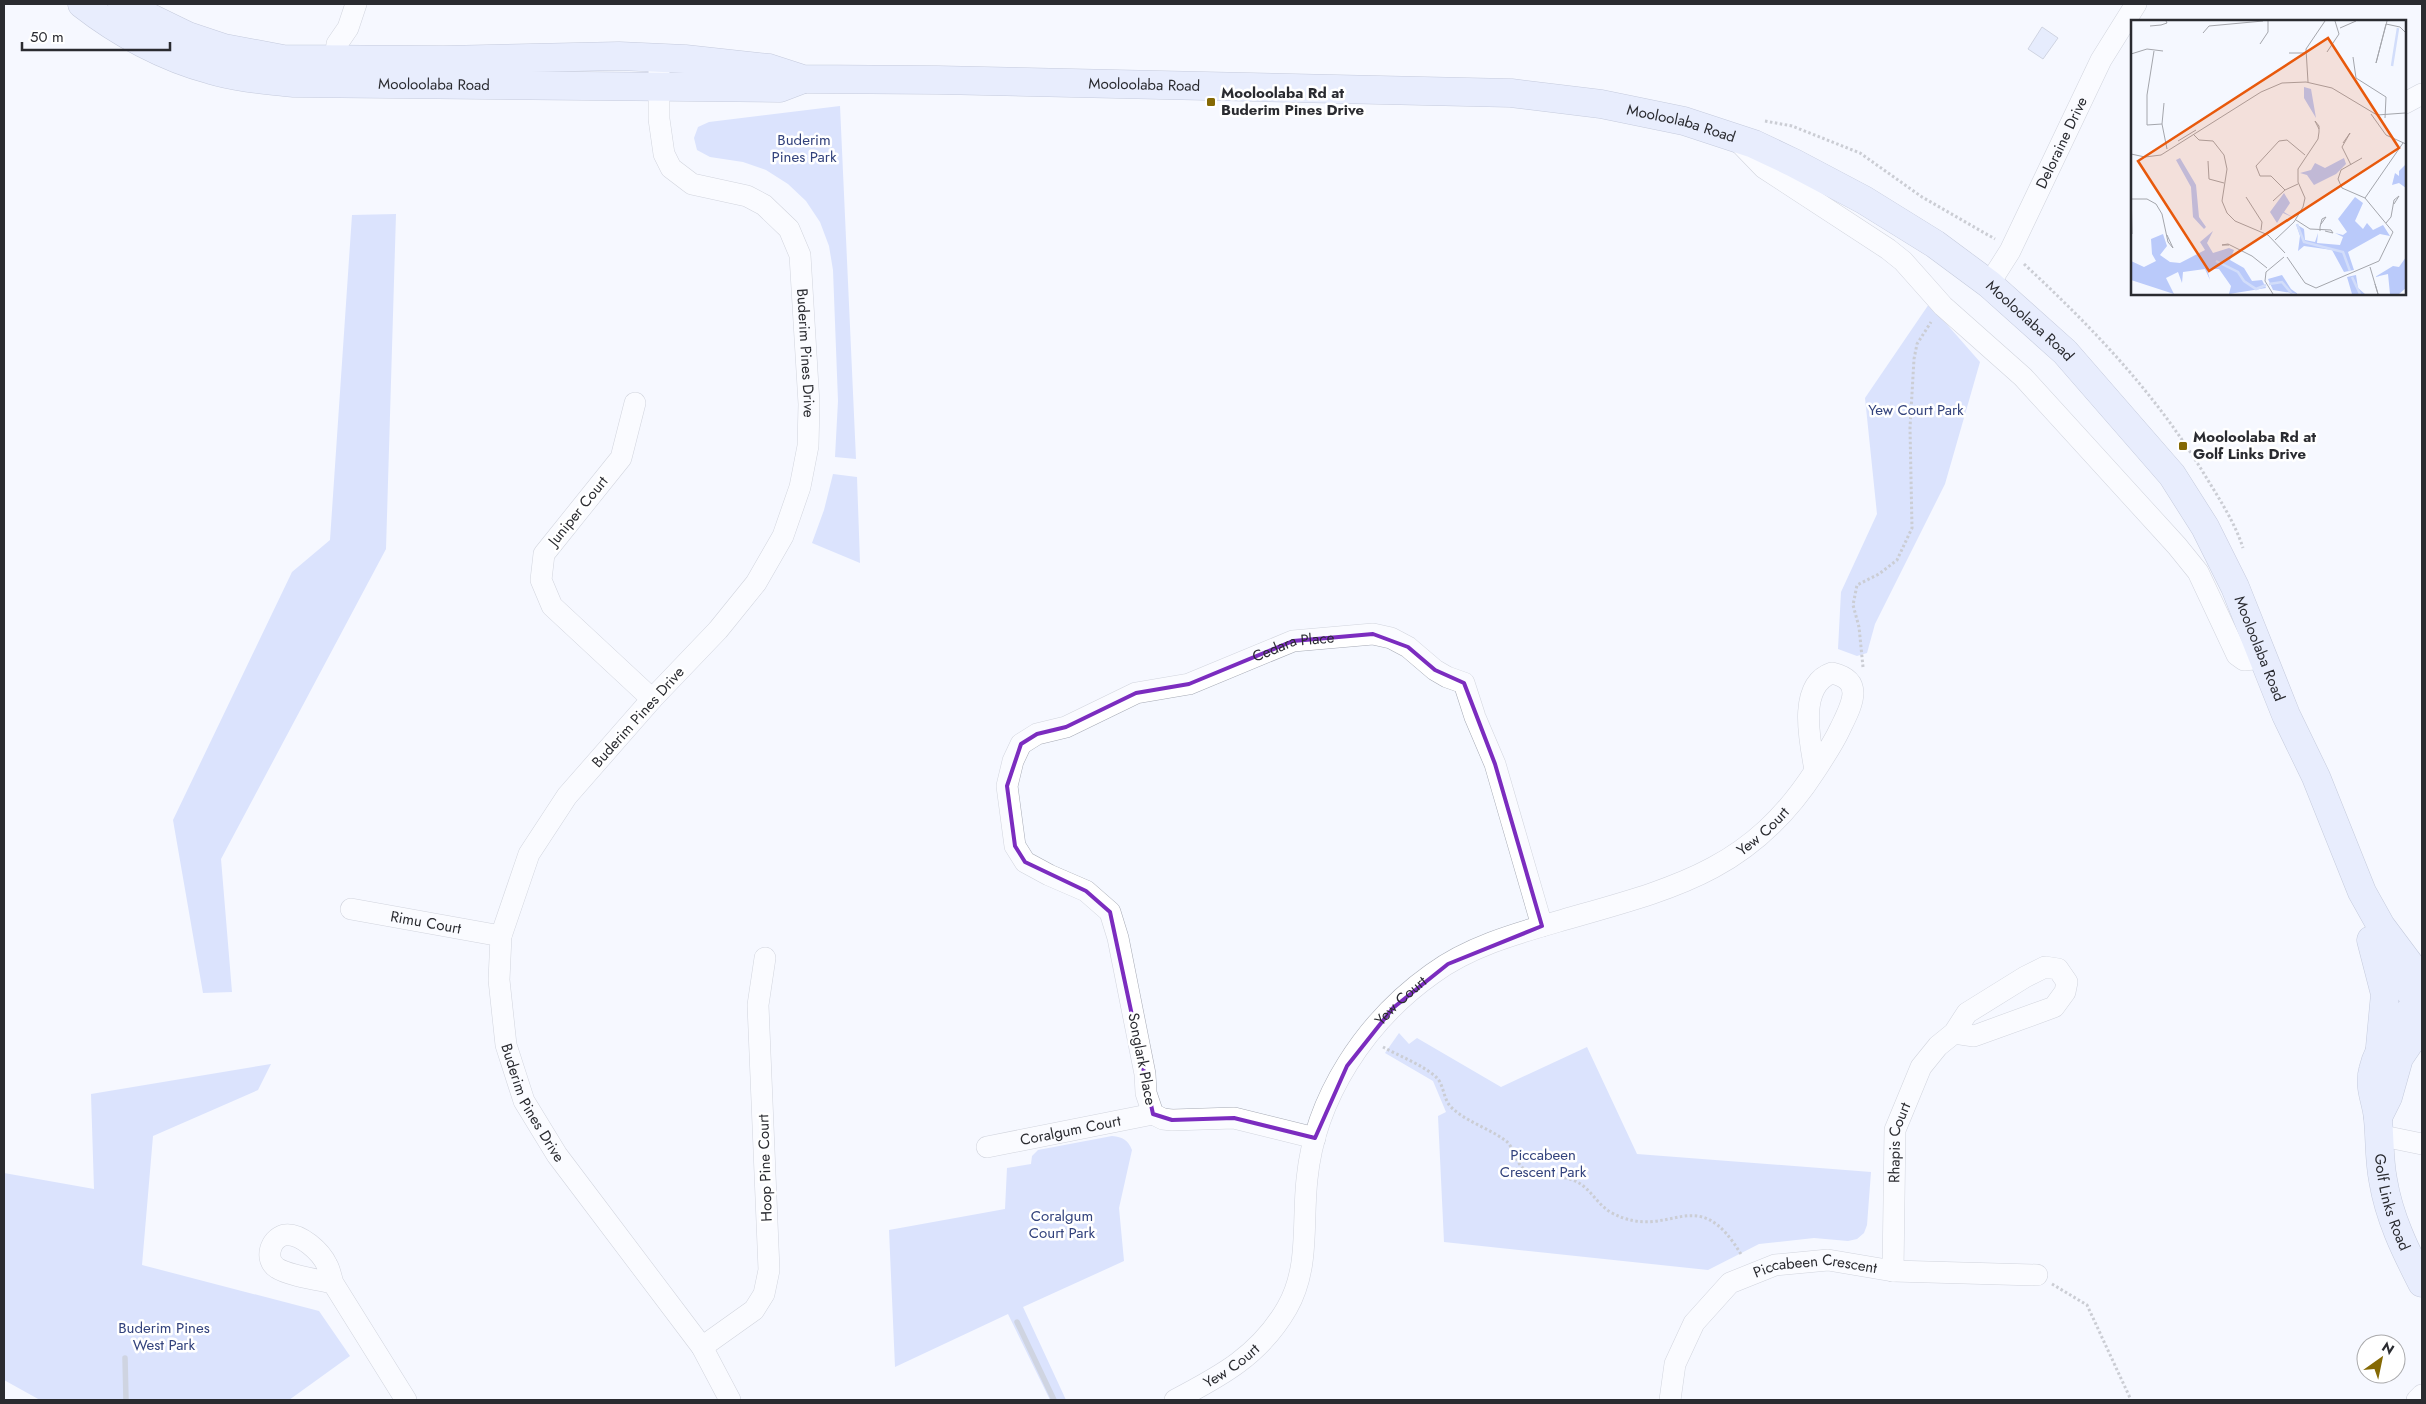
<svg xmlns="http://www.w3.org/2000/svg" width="2426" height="1404" font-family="Jost,sans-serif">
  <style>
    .green { fill: #bacafa }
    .water { fill: #d2ddfa; stroke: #a0a8bd }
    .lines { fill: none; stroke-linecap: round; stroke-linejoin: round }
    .stream { stroke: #a0a8bd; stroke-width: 5.5 }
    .minor-casing { stroke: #a6aab5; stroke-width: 22 }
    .major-casing { stroke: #8a94b3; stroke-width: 29 }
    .path { stroke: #97999f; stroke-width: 3; stroke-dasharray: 2.5 2.5; stroke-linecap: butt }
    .minor { stroke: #fff; stroke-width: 21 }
    .major { stroke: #d8e1fb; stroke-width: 28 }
    .marked { fill: none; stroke: #7b2cbf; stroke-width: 4; stroke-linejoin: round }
    .poi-dot { fill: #856904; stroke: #fff; stroke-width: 2 }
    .labels { text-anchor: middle; stroke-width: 5; stroke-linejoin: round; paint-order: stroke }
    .street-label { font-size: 15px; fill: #2a2b30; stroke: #fff }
    .poi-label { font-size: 15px; font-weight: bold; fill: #2a2b30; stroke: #fff; text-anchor: start }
    .park-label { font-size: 15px; fill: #32427c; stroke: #fff }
    .inset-river { fill: none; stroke: #d2ddfa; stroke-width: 2.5 }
    .inset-road { fill: none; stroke: #a4a6ac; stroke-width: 1 }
    .view { fill: #e8590c; fill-opacity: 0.15; stroke: #e8590c; stroke-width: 2.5 }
    .inset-edge { fill: none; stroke: #2a2b30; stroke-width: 2.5 }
  </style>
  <rect width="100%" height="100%" fill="#f5f8ff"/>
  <g class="green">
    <path d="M840 106 856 459 835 457 838 401 833 270 829 246 820 222 806 201 788 184 766 170 743 162 710 157 697 150 694 138 698 127 709 122Z"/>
    <path d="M396 214 386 549 221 859 232 992 203 993 173 820 292 572 330 540 352 215Z"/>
    <path d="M1929 304 1980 362 1945 484 1875 624 1867 653 1857 656 1838 649 1841 592 1877 514 1865 398Z"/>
    <path d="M833 474 857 477 860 563 812 543 824 510Z"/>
    <path d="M1399 1033 1409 1044 1417 1038 1501 1087 1587 1047 1637 1154 1871 1172 1867 1225 1864 1233 1857 1239 1848 1241 1814 1238 1759 1244 1708 1270 1444 1242 1438 1116 1446 1112 1433 1081 1385 1053Z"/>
    <path d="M271 1064 258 1090 153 1136 142 1265 319 1311 350 1356 289 1400H40L4 1380V1173L94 1189 91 1094Z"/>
    <path d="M1112 1136C1123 1137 1128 1140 1132 1150L1119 1208 1124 1261 1023 1307 1066 1400H1050L1008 1314 895 1367 889 1230 1005 1209 1007 1168 1031 1164 1032 1156 1038 1150Z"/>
  </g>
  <path class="water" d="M2042 27 2058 38 2043 59 2028 49Z"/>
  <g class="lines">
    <g class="stream">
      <path d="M1017 1322 1054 1400"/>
      <path d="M125 1358 126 1400"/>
    </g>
    <defs>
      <g id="minor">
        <path id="s1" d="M659 58V119L664 154 671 168 692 184 747 196 764 205 789 229 800 255 809 404 808 446 800 487 783 536 756 583 718 630 652 699 567 796 529 854 501 936 499 980 506 1045 524 1101 557 1155 702 1347 730 1400"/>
        <path d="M335 59 337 44 348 28 356 4"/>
        <path d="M2405 103 2422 94"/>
        <path d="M1736 139 1764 168 1888 249 1903 261 1943 306 2023 377 2177 546 2198 572 2237 655 2244 660 2264 658"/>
        <path id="s2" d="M1989 284 2010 251 2101 60 2136 4"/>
        <path d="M635 403 621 458 544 554 541 580 552 606 652 699"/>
        <path id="s3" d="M351 909 501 936"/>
        <path d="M2378 1135 2422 1144"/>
        <path id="s4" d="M1315 1138 1234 1118 1172 1120 1163 1119 1153 1114 1146 1093 1145 1074 1118 938 1110 912 1086 891 1049 875 1025 862 1015 846 1007 786 1013 761 1021 744 1037 734 1066 727 1136 693 1189 684 1293 641 1373 634 1391 638 1408 647 1435 670 1447 677 1464 683 1475 717 1495 764 1542 926"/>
        <path id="s5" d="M987 1147 1153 1114"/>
        <path id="s6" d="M1893 1271 1895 1130 1921 1067 1938 1046 1954 1033 1967 1013 2025 977 2045 967 2058 969 2067 982 2065 992 2054 1007 1974 1036 1954 1033"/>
        <path d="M333 1283C319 1280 287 1275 277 1268 264 1260 270 1239 284 1235 300 1232 321 1252 327 1265 330 1270 331 1277 333 1283L406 1400"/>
        <path d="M702 1347 754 1310 764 1294 769 1270 758 1005 765 958"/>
        <path id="s7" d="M1175 1400C1221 1376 1260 1355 1287 1308 1310 1268 1302 1223 1307 1179 1315 1097 1366 1021 1432 974 1470 946 1518 933 1563 920 1671 889 1750 872 1815 771 1824 757 1833 744 1840 729 1851 706 1866 681 1832 673 1797 685 1810 742 1815 770"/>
        <path id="s8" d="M1670 1400 1675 1364 1694 1323 1730 1283 1775 1265 1828 1260 1893 1271 2037 1275"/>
        <path d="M2417 1400 2422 1395"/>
      </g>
      <g id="major">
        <path id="s9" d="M82 4C119 33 165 58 211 70 238 78 266 80 294 83L780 88 801 80"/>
        <path id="s10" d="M122 4 188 36 224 48 283 59 444 60 619 56 685 59 769 68 803 79 938 80 1511 93 1601 104 1684 121 1754 144 1794 163 1864 200 1935 244 1989 284 2065 352 2172 475 2205 527 2235 587 2286 715 2316 777 2362 892 2381 926 2422 981"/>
        <path d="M2371 940 2385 994 2380 1047"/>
        <path d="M2393 972 2422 1006"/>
        <path id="s11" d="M2422 999C2402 1018 2379 1043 2373 1070 2368 1088 2377 1102 2378 1119 2380 1139 2379 1160 2383 1180 2389 1217 2405 1250 2422 1283"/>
        <path d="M2378 1117 2388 1097 2399 1058 2422 1024"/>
      </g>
    </defs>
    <use href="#minor" class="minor-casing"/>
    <use href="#major" class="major-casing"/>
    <g class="path">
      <path d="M1765 121 1792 126 1860 153 1922 197 1995 239"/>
      <path d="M2024 264C2095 330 2156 394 2206 477 2220 500 2235 523 2243 548"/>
      <path d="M1863 667 1859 627 1853 605 1857 585 1879 574 1897 560 1912 528 1910 428 1914 359 1917 344 1931 322"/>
      <path d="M1383 1047C1399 1056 1423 1065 1436 1077 1444 1084 1443 1099 1451 1107 1466 1122 1489 1128 1506 1141 1514 1147 1515 1162 1524 1169 1538 1179 1560 1174 1575 1181 1591 1188 1597 1205 1612 1213 1670 1244 1696 1177 1742 1256"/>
      <path d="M2052 1284 2087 1305 2131 1400"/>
    </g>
    <use href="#minor" class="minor"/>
    <use href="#major" class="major"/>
  </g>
  <path d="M0 0H2426V1404H0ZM1373 634 1408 647 1435 670 1464 683 1495 764 1542 926 1448 964 1393 1008 1347 1066 1315 1138 1234 1118 1172 1120 1153 1114 1110 912 1086 891 1025 862 1015 846 1007 786 1021 744 1037 734 1066 727 1136 693 1189 684 1293 641Z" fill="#f5f8ff" fill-opacity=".55" fill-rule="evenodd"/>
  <path class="marked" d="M1373 634 1408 647 1435 670 1464 683 1495 764 1542 926 1448 964 1393 1008 1347 1066 1315 1138 1234 1118 1172 1120 1153 1114 1110 912 1086 891 1025 862 1015 846 1007 786 1021 744 1037 734 1066 727 1136 693 1189 684 1293 641Z"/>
  <g class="poi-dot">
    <rect x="1206" y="97" width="10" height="10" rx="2.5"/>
    <rect x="2178" y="441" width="10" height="10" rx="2.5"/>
  </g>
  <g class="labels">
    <g class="street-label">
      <text dy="5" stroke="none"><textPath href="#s9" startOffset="370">Mooloolaba Road</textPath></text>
      <text dy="5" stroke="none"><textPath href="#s10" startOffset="1035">Mooloolaba Road</textPath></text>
      <text dy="5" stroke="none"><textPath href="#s10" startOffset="1575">Mooloolaba Road</textPath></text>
      <text dy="5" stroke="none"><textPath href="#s2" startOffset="159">Deloraine Drive</textPath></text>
      <text dy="5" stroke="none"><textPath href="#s10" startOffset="1980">Mooloolaba Road</textPath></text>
      <text dy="5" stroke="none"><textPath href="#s1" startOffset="375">Buderim Pines Drive</textPath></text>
      <text transform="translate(578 511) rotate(-51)" y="5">Juniper Court</text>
      <text dy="5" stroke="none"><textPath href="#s10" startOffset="2385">Mooloolaba Road</textPath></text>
      <text dy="5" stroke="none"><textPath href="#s4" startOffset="888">Cedara Place</textPath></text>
      <text transform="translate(638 717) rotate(-48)" y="5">Buderim Pines Drive</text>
      <text dy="5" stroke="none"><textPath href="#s7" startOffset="890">Yew Court</textPath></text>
      <text dy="5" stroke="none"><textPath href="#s3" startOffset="76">Rimu Court</textPath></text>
      <text dy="5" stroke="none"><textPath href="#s7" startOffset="485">Yew Court</textPath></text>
      <text transform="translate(1142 1059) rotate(79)" y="5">Songlark Place</text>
      <text dy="5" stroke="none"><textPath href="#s1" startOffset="1230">Buderim Pines Drive</textPath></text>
      <text dy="5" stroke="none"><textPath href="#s5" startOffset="85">Coralgum Court</textPath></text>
      <text dy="5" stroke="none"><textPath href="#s6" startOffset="129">Rhapis Court</textPath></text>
      <text transform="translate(765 1168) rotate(-92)" y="5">Hoop Pine Court</text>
      <text dy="5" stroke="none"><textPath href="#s11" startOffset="222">Golf Links Road</textPath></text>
      <text dy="5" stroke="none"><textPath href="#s8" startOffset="224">Piccabeen Crescent</textPath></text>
      <text dy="5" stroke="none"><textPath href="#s7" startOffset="66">Yew Court</textPath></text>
    </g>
    <g class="poi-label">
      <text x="1221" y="98">Mooloolaba Rd at<tspan x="1221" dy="17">Buderim Pines Drive</tspan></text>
      <text x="2193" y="442">Mooloolaba Rd at<tspan x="2193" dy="17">Golf Links Drive</tspan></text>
    </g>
    <g class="park-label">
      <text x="804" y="145">Buderim<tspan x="804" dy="17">Pines Park</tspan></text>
      <text x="1916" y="415">Yew Court Park</text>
      <text x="1543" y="1160">Piccabeen<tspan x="1543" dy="17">Crescent Park</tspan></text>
      <text x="1062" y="1221">Coralgum<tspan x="1062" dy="17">Court Park</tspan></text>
      <text x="164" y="1333">Buderim Pines<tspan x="164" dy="17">West Park</tspan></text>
    </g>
  </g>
  <g transform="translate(2131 20)">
    <rect width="275" height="275" fill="#f5f8ff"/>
    <path d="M173 67 180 69 185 98 173 78ZM49 138 65 165 68 197 75 207 73 209 62 197 60 167 45 140ZM213 138 215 144 205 154 183 165 176 155 169 153 180 150 184 143 194 148ZM275 144V168L268 163 261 165 264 153 268 156V151ZM153 173 159 183 153 192 163 198 152 193 146 203 139 192ZM224 177 232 183 224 201 232 209 236 203 242 210 252 205 259 216 249 214 217 232 223 250 213 252 201 230 173 226 167 231 169 216 165 204 173 209 174 220 184 222 187 213 186 223 209 225 212 217 204 213 212 215 216 212 207 199ZM82 211 76 223 82 233 98 228 103 230 99 240 113 248 121 261 131 260 135 268 98 274 100 266 88 249H76L79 260 74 249 52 252 51 263 47 252 35 258 43 274 0 260V241L13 247 25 241 21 234 20 219 32 214 36 226 29 235 39 242 49 243 74 230 69 222ZM275 237V268L268 274H259L257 254 244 257 262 246 268 247ZM151 255 160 269 167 274 142 270 137 259ZM225 255 227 268 234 274H221L216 257Z" fill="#bacafa"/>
    <path class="inset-river" d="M261 46 267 8M166 204 173 222 212 232 219 251M85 241 107 252 113 261 125 269 135 265M221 257 229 274M138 264 151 262 161 274"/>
    <path class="inset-road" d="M255 4 245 43 256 1M255 4 269 7 275 13M19 6 30 5 36 3 35 1M209 8 225 1M72 13 78 6 132 1M129 24 137 12V1M23 31 16 75V105L31 104M196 32 208 14 204 1M158 33H174M0 34 16 29 32 31M222 37 225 58 255 77 254 98M177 62 175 29 194 1M33 83 31 104 36 129M240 94 255 115 275 124M62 114 68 120 82 121 93 135 96 149 91 181 96 193 104 201 137 215 154 233M47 121 65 110M212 123 219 113 211 127 220 145M0 134 14 137 30 135 130 72 151 63 175 62 201 68 246 95 274 93M231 138 210 150 207 159 211 168 234 178M77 141 78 159 93 163M0 166 1 214M154 170 140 156H129L125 146 148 121 156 120 174 135M115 177 131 202 130 210M1 179H16L25 184 31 194 37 222 42 228 36 215M142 181 154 170 167 164M165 200 179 209 200 210 202 213 194 211M255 203 260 197 263 180 268 176 263 184M189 211V207L191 199 195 197 190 204M144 220 163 202 172 187 174 178 167 162V149L187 119 188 112V106L184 101 188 109M98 225H91L97 224 121 236 136 248M156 237 174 263 185 268 248 241 262 212 234 178 272 123M239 247 247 274 244 264M142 274 134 261 135 252 153 237"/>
    <path class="view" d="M197 18 268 128 78 251 7 141Z"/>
    <rect width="275" height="275" class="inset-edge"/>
  </g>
  <rect width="2426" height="1404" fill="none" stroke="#2a2b30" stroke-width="10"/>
  <g transform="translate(2381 1359) rotate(33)"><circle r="24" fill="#ffffff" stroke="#aaaaac"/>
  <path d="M0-4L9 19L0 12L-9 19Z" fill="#856904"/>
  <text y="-8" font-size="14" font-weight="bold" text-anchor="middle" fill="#2a2b30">N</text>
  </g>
  <path d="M22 42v8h148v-8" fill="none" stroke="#2a2b30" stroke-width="2.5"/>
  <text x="30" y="42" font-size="15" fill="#2a2b30" stroke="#ffffff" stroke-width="4" paint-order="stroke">50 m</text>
</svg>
